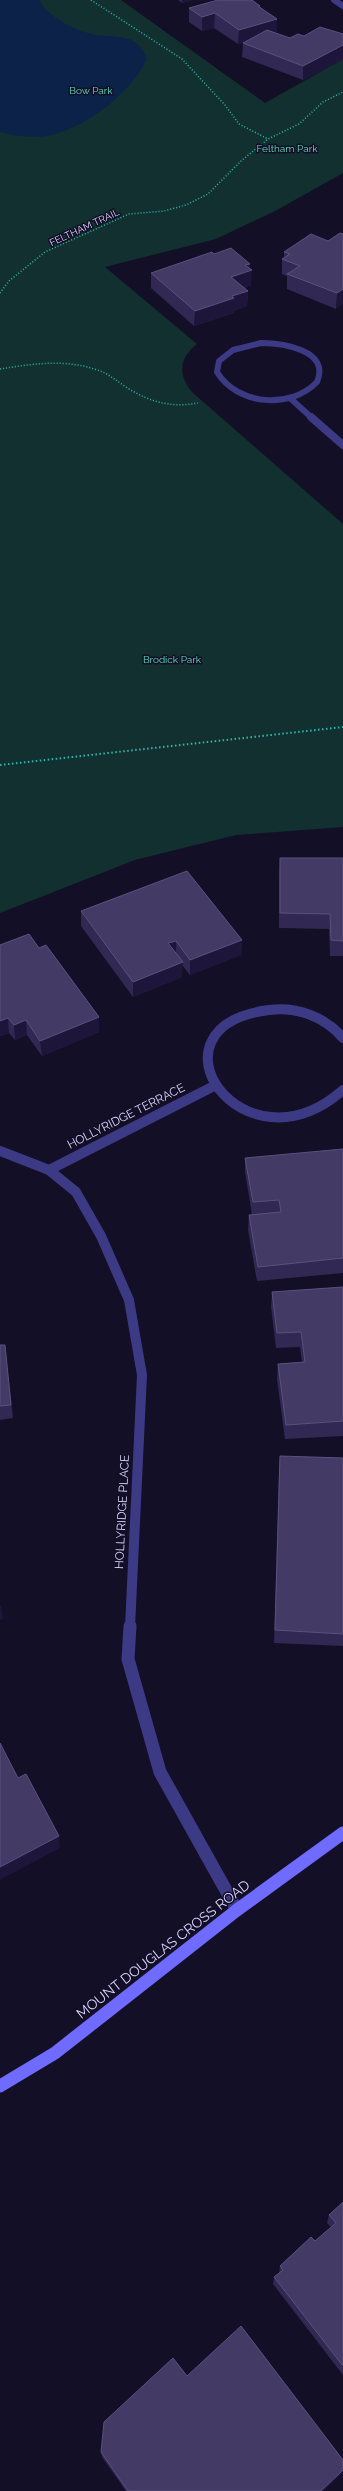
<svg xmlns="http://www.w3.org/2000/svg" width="343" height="2491" font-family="Raleway,sans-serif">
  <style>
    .green { fill: #12302f }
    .water { fill: #0c2248 }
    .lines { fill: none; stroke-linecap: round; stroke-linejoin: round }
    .path-far1 { stroke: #2fb8b0; stroke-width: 1.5; stroke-dasharray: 1 2; stroke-linecap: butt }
    .path { stroke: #2fb8b0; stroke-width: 2; stroke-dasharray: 1.5 2.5; stroke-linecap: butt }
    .street-far3 { stroke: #3d3a85; stroke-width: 6 }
    .street-far2 { stroke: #3d3a85; stroke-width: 8 }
    .street-far1 { stroke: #3d3a85; stroke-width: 10 }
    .street { stroke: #3d3a85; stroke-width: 13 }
    .secondary { stroke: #6f6bff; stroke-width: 13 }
    .wall { fill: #312854 }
    .shaded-wall { fill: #1d163a }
    .building { fill: #433a66; stroke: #5a527e }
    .labels { text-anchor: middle; stroke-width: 3; stroke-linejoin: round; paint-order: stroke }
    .far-park-label { font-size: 10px; fill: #5fe0c0; stroke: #130f26 }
    .far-street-label { font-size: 10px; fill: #d9d4ff; stroke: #130f26 }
    .street-label { font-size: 12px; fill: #d9d4ff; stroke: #130f26 }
    .near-street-label { font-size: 14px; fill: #d9d4ff; stroke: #130f26 }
  </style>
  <rect width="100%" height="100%" fill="#130f26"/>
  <path class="green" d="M0 0H121L265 103 343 59V173L277 210 216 239 105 267 197 344C178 359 178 376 193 393L343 524V827L236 835 135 860 0 913Z"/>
  <path class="water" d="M0 0H39C48 17 77 32 96 35 119 38 138 33 147 59 130 94 89 125 52 135 36 139 15 136 0 132Z"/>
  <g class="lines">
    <g class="path-far1">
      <path d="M91 0 182 59 225 105 239 124 268 139"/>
      <path d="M0 293 9 281 45 252 129 214 164 211 186 205 208 194 241 161 268 139 299 124 323 102 343 92"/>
      <path d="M0 369C31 364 64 359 94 369 107 372 115 380 126 387 149 402 171 408 198 403"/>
    </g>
    <path class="path" d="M0 765 343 727"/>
    <g class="street-far3">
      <path d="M334 0 343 6"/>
      <path d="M261 343C282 343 331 350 317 382 290 410 237 405 217 372L219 361 233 350Z"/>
      <path d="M290 398 312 418"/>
    </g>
    <path class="street-far2" d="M311 417 343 445"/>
    <g class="street-far1">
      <path d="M343 1038C325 1017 297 1006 269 1010 138 1027 243 1178 343 1090"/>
      <path d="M0 1151 49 1170 76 1192 101 1236 129 1300 142 1375 130 1627"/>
      <path d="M49 1170 214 1086"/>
    </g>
    <path class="street" d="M130 1626 128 1659 160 1772 237 1910"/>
    <path class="secondary" d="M0 2086 55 2053 237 1910 343 1833"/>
  </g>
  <g class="wall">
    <path d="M178 0H193L182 3Z"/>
    <path d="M189 8H260L277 19V33L290 38 304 36 343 34V59L303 80 242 57 243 43 238 44 214 28 202 31 189 22Z"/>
    <path d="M343 234 336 309 287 289V276L282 274V259L284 258V252L328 241Z"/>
    <path d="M214 254 250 269 251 285 244 288 248 291 247 306 234 311V313L194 326 151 288V273Z"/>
    <path d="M280 858H343V956H330L329 929 279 928V873Z"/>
    <path d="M81 911 242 940 241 955 190 975 182 965V977L133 997 81 926Z"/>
    <path d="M0 945 39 948 99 1017V1032L42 1056 27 1035 15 1040 9 1033 0 1036Z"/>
    <path d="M343 1149V1273L257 1281 248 1230 249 1215H252L245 1172V1158Z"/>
    <path d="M343 1287V1436L285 1439 277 1379 278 1364 302 1362 300 1347 276 1348 271 1307 272 1292Z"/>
    <path d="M0 1345H5L13 1418 0 1420Z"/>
    <path d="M280 1456 343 1458V1646L274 1643 279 1469Z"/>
    <path d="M343 2202V2375L273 2284 274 2277 279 2274 280 2266 315 2241 331 2227 327 2223 329 2215Z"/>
    <path d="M187 2376 324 2491H126L102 2457 101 2452Z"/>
  </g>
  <g class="shaded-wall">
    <path d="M182 0H193L182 3Z"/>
    <path d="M215 13 214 28 202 31V17Z"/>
    <path d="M277 19V33L238 44 239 30Z"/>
    <path d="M343 45V59L303 80V66Z"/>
    <path d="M250 264V271L252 270 251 285 230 292 231 277 245 265Z"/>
    <path d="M343 289V304L336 309 337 293Z"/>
    <path d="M248 291 247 306 234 311V313L194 326 195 311 232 296Z"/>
    <path d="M242 940 241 955 190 975V960Z"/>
    <path d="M176 941V956L168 943Z"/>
    <path d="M183 962 182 977 133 997V982Z"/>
    <path d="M99 1017V1032L42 1056 40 1041Z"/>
    <path d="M8 1018 9 1033 0 1036V1021Z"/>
    <path d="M26 1020 27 1035 15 1040 14 1025Z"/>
    <path d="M0 1606H1L3 1619 0 1620Z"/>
    <path d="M59 1836 60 1848 0 1880V1867Z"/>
    <path d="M343 2470V2472L324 2491H321Z"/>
  </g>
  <g class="building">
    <path d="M218 0H252L260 6H258L277 19 239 30 215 13 202 17 189 8Z"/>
    <path d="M320 27 343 34V45L303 66 243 43 267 30 290 38 298 34 304 36Z"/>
    <path d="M340 233 343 234V289L337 293 287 274 300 266 282 259 290 254 284 252 311 234 328 241Z"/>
    <path d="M231 248 250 264 245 265 252 270 231 277 248 291 232 296 234 298 195 311 151 273 212 252 214 254Z"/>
    <path d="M280 858H343V941L331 940 330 914 280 913Z"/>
    <path d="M187 871 242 940 190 960 176 941 168 943 183 962 133 982 81 911Z"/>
    <path d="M29 934 39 948 46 945 99 1017 40 1041 26 1020 14 1025 8 1018 0 1021V945Z"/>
    <path d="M343 1149V1258L258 1267 249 1215 281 1212 279 1200 253 1202 245 1158Z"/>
    <path d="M343 1287V1421L286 1425 278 1364 305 1362 301 1332 277 1333 272 1292Z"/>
    <path d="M0 1345H5L11 1405 0 1406Z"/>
    <path d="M280 1456 343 1458V1634L275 1630Z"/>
    <path d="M0 1743 18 1778 26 1774 59 1836 0 1867Z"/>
    <path d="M343 2202V2366L274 2277 283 2270 280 2266 311 2237 315 2241 336 2223 329 2215Z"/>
    <path d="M241 2326 343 2460V2470L321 2491H128L101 2452 104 2422 173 2358 187 2376Z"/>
  </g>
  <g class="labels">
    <g class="far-park-label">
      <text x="91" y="94">Bow Park</text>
      <text x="287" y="152">Feltham Park</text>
      <text x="172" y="663">Brodick Park</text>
    </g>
    <g class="far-street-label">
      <text transform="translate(84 227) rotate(-25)" y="4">FELTHAM TRAIL</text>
    </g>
    <g class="street-label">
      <text transform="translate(126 1116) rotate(-27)" y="4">HOLLYRIDGE TERRACE</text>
      <text transform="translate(122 1512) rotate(-87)" y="4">HOLLYRIDGE PLACE</text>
    </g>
    <g class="near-street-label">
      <text transform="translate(163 1949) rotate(-38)" y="5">MOUNT DOUGLAS CROSS ROAD</text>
    </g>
  </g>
</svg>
